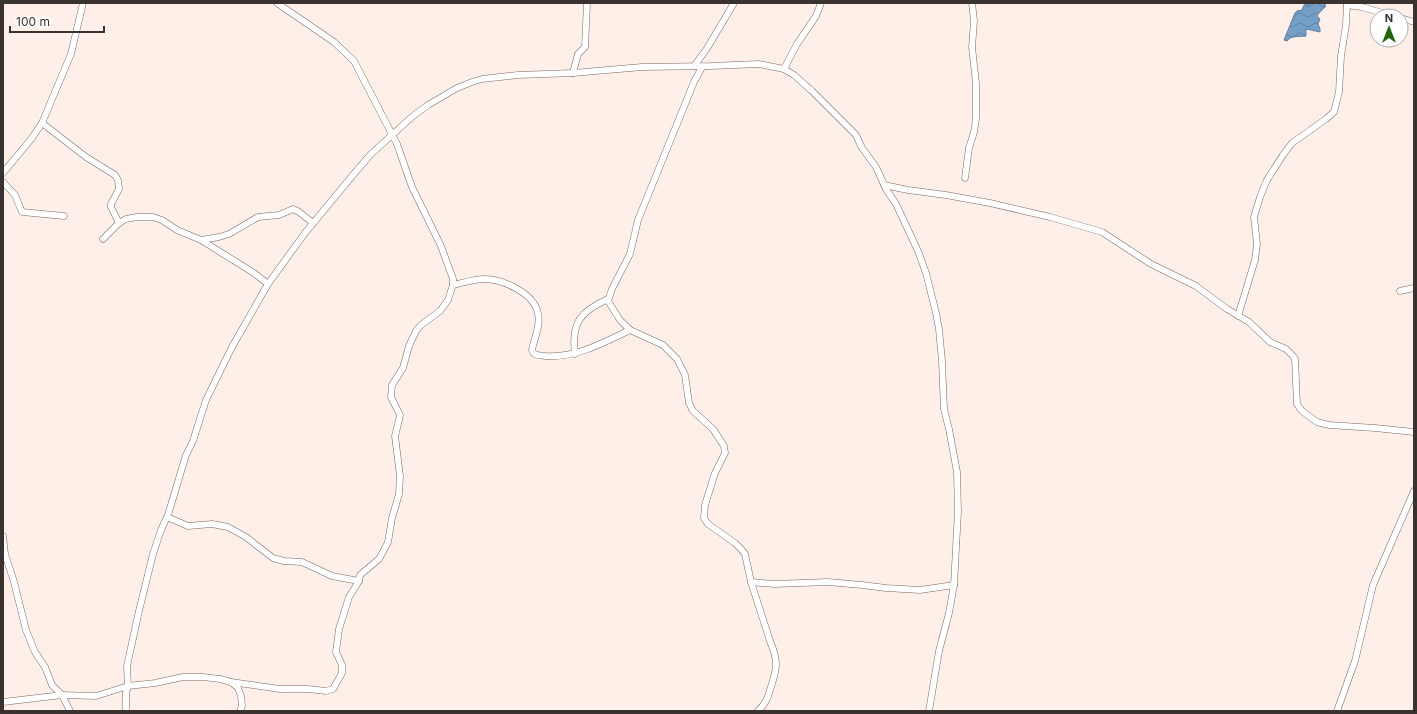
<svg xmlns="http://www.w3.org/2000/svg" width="1417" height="714" font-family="Inter,sans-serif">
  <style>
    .water { fill: url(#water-waves); stroke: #627e98 }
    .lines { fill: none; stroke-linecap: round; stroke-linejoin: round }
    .minor-casing { stroke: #776760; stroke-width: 7 }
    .minor { stroke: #fff; stroke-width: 6 }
  </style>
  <defs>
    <pattern id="water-waves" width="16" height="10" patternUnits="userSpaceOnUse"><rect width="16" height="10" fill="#749fc6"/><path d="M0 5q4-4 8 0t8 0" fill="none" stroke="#6082a1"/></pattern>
  </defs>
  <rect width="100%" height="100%" fill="#feefe8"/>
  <path class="water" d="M1311 3H1324L1326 6 1318 14 1317 16 1320 19 1318 24 1320 29V32L1306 29V36C1300 37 1291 35 1287 41L1284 40 1295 13 1297 11 1302 10 1304 5 1311 4Z"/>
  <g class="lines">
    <defs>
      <g id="minor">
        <path d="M1347 5 1362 7 1393 16"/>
        <path d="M1401 18 1414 22"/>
        <path d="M694 66 706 50 734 3"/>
        <path d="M702 67 694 82 638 220 630 254 612 289 608 301 620 320 630 330 663 345 677 359 685 375 689 403 693 411 713 429 724 446 725 453 715 473 705 505 704 518 708 524 735 543 741 549 745 554 751 582 770 641C779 662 777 669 770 690 768 698 765 705 758 711"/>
        <path d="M784 69 797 44 816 16 821 3"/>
        <path d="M573 73 578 54 585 47 587 3"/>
        <path d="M42 123 86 157 115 175 118 180 119 189 111 204V207L119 223"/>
        <path d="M3 173 32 138 42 123 71 54 83 3"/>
        <path d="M965 178 969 148 974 132 976 119V83L972 47 974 21 972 3"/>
        <path d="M3 182 15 195 22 212 64 216"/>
        <path d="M884 185 908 190 946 195 990 203 1050 217 1102 232 1151 264 1196 286 1227 309 1249 322 1270 342 1286 349 1293 356 1295 359 1297 404 1302 411 1317 422 1329 425 1375 428 1414 432"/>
        <path d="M103 239 119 223 126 219 137 217H153L162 220 177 230 201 240 254 273 268 284"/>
        <path d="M201 240 219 237 229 234 258 217 279 215 293 209 299 212 313 223"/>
        <path d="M453 285C463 283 474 279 484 279 502 279 535 293 538 314 541 326 534 338 532 350 534 356 539 355 545 356 576 358 603 343 630 330"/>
        <path d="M1400 291 1414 288"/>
        <path d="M1238 316 1255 260 1257 244 1254 217 1260 197 1267 180 1283 155 1292 143 1326 119 1334 112 1339 92 1341 56 1346 25 1347 3"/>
        <path d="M575 354C571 322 581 311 608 299"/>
        <path d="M167 517 188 526 212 524 228 527 246 537 273 558 284 561 302 562 332 576 359 581"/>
        <path d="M3 536 5 554 14 582 26 630 35 652 45 667 52 685 62 695 70 711"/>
        <path d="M751 582 774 584 828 582 862 585 886 588 920 590 954 585"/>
        <path d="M231 682 280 689H308L326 691 333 689 342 673V665L336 652 339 629 349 597 359 581 360 575 379 559 383 552 388 542 392 518 399 494 400 476 395 436 399 420 400 415 391 397 392 385 403 368 409 346 416 331 421 325 440 311 448 300 453 285V279L441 246 412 187 397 144 354 61 334 42 277 3"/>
        <path d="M3 702 62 695 96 696 128 686 155 683 183 677H203L220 679 231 682 238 688 241 696 242 706 240 711"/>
        <path d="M126 711V693L128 686 127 666 139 611 153 554 161 530 168 515 186 455 193 441 206 400 232 347 268 284 305 233 353 175 371 154 413 116 428 105 457 88 472 82 482 79 518 75 573 73 642 67 711 66 759 64 784 69 794 75 812 91 856 135 862 148 876 167 886 189 896 204 918 251 926 273 936 313 939 329 942 361 944 409 949 429 957 472 958 511 954 585 949 613 939 651 929 711"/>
        <path d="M1337 711 1355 661 1373 585 1414 491"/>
      </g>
    </defs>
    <use href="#minor" class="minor-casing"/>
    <use href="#minor" class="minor"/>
  </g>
  <rect width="1417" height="714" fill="none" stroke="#39322e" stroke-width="8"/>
  <g transform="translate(1389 28)"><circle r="19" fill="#ffffff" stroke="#b0adab"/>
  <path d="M0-3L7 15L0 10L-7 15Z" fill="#1d6804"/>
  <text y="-6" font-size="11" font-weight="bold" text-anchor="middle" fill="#39322e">N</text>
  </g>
  <path d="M10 26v6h94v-6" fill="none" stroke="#39322e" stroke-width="2"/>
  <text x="16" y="26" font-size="12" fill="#39322e" stroke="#ffffff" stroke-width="3" paint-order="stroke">100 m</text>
</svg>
